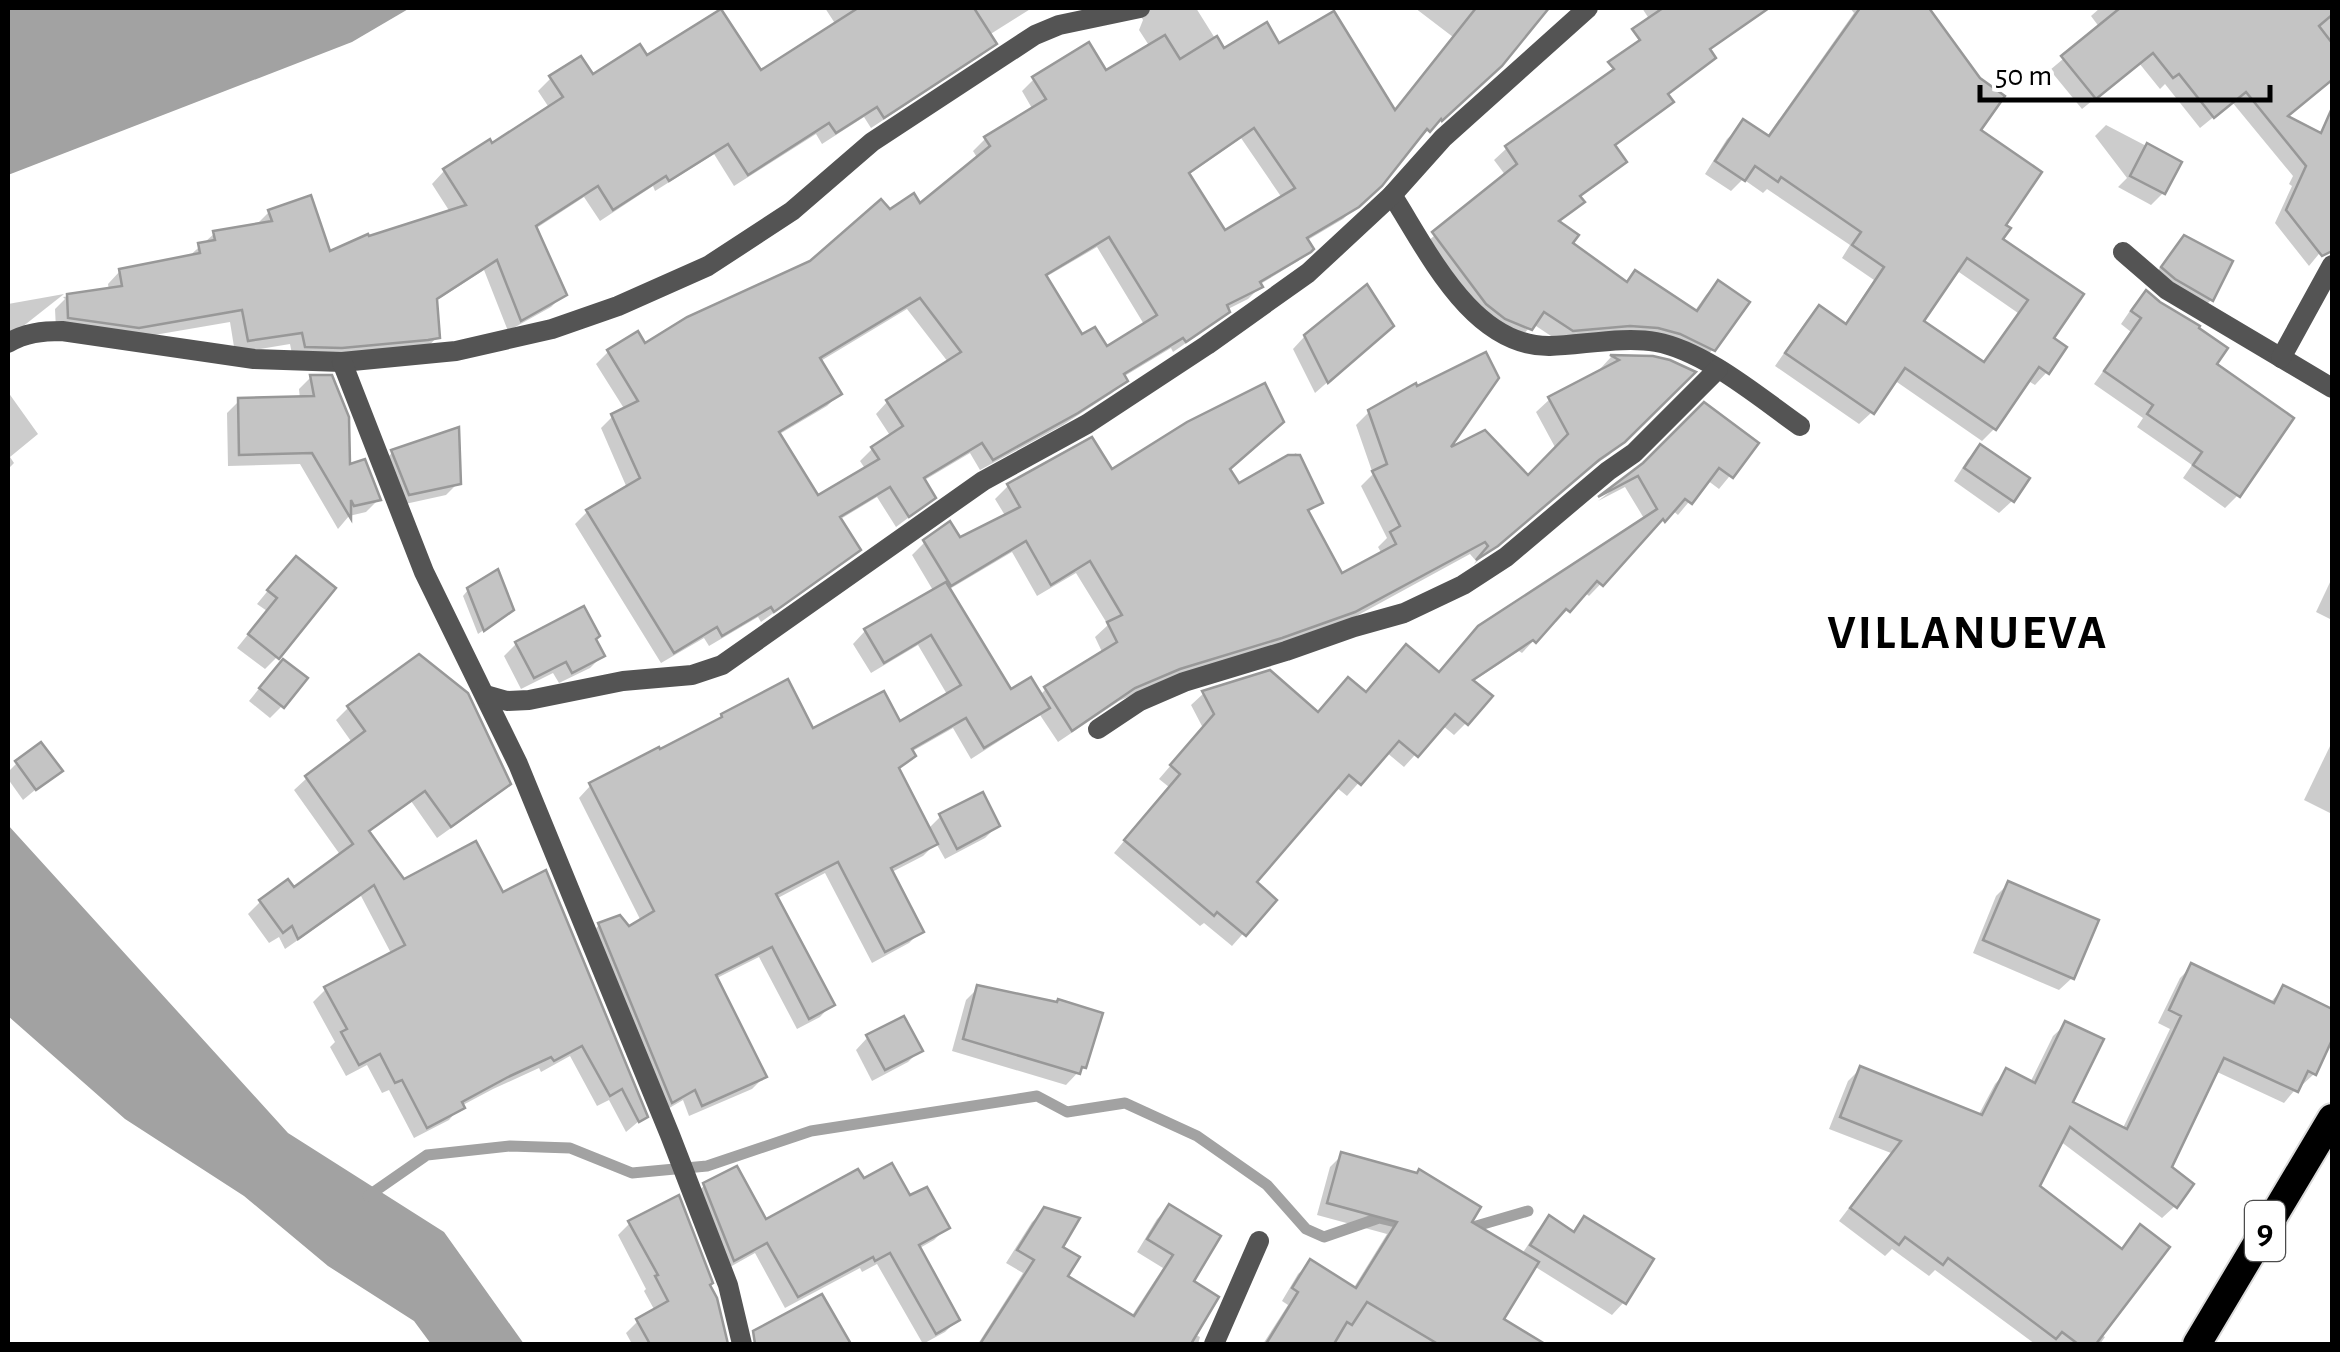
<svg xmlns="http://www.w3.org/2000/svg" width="2340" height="1352" font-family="'Alegreya Sans',sans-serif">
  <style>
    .water { fill: #a2a2a2 }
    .shadow { fill: #0003; fill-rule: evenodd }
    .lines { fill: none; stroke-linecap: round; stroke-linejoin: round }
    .stream { stroke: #a2a2a2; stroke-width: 11 }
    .building { fill: #c4c4c4; stroke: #989898; stroke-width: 2.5; fill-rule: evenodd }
    .trunk-casing { stroke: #dbdbdb; stroke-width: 32 }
    .minor { stroke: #545454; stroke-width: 20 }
    .trunk { stroke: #000; stroke-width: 28 }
    .labels { text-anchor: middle; stroke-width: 8; stroke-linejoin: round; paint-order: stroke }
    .shield { fill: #fff; stroke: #4c4c4c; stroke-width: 2.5 }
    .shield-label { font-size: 35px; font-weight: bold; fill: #000 }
    .district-label { font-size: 48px; font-weight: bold; letter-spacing: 2.5px; fill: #000; stroke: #fff }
  </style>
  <rect width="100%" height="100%" fill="#fff"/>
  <g class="water">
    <path d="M8 8H410L352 42 8 175Z"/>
    <path d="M8 825 288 1133 444 1232 524 1344H431L414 1321 328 1266 244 1196 125 1119 8 1016Z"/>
  </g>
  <g class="shadow">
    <path d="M825 8H1032L989 35 994 43 981 56 871 128 864 117 822 144 816 134 734 186 714 154 655 191 653 186 600 221 584 197 535 229 564 294 551 307 508 331 484 270 434 302 437 337 425 350 293 359 290 344 235 353 230 322 125 340 56 330 55 309 65 299 63 297 109 291 108 284 120 271 187 258 215 233 256 225 269 212 328 254 450 212 432 184 444 171 491 146 550 109 538 91 551 78H592L646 59 760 74 836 25Z"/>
    <path d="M1134 8H1196L1223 51 1279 47 1393 113 1453 37 1415 8H1546L1501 65 1428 130 1367 197 1343 219 1306 241 1310 249 1298 261 1259 285 1260 287 1248 299 1226 310 1215 323 1173 352 1171 348 1123 377 1124 380 1112 393 1063 425 980 470 970 453 923 481 932 497 920 509 896 527 877 497 839 520 858 550 845 562 761 622 758 617 709 646 704 638 661 663 575 524 587 512 627 488 601 428 613 416 625 410 596 364 608 352 644 346 811 263 889 213 919 207 978 159 973 151 985 139 1033 110 1022 91 1034 79 1105 74 1150 47 1139 30 1143 20 1139 12ZM1241 138 1282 198 1224 233 1188 175ZM1097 247 1145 326 1106 350 1081 338 1044 278ZM907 309 948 362 887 402 876 414 891 437 872 449 860 461 866 470 817 499 778 435 827 406 839 394 819 362Z"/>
    <path d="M1642 8H1762L1746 19 1734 33 1682 69Z"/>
    <path d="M1850 8H1926L1979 80 1978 131 2002 225 2000 240 2050 338 2047 372 2035 385 2027 380 1994 429 1982 441 1894 380 1872 412 1859 424 1775 366 1807 320 1819 308 1844 325 1874 280 1842 258 1850 245 1767 189 1763 193 1743 179 1731 191 1705 174 1727 139 1740 127 1766 138 1854 13ZM1956 270 2018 313 1982 364 1921 322Z"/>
    <path d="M2100 8H2332V79L2285 118 2332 142V238L2309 266 2275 223 2292 186 2289 184 2293 176 2232 102 2200 128 2165 84 2160 89 2139 63 2082 109 2050 70 2100 28 2091 16Z"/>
    <path d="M1671 101 1660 113 1613 147 1624 162 1612 174 1578 198 1581 202 1557 223 1570 243 1625 283 1635 274 1694 312 1706 295 1718 283 1713 349 1701 362 1616 338 1560 342 1533 324 1517 341 1513 340 1422 246 1506 176 1494 160 1507 148Z"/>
    <path d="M2106 125 2179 163 2163 193 2151 205 2118 187 2127 178 2095 136Z"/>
    <path d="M2184 238 2230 262 2211 300 2199 312 2151 280 2172 251Z"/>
    <path d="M2146 293 2213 364 2238 495 2225 508 2183 478 2192 465 2137 427 2143 418 2094 384 2131 332 2121 324 2134 305Z"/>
    <path d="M64 294 17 331 8 335V304Z"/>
    <path d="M1305 336 1378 338 1315 393 1293 349Z"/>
    <path d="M1611 357 1653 358 1691 373 1609 455 1583 473 1474 564 1476 561 1470 554 1340 625 1164 681 1119 701 1058 742 1040 715 971 759 953 728 911 752 913 755 897 770 928 829 941 816 997 826 985 838 945 859 936 843 923 856 890 873 921 931 909 943 872 963 825 873 776 899 832 1004 820 1017 797 1029 759 957 715 979 764 1077 752 1089 689 1116 683 1100 659 1114 587 938 599 925 628 930 641 921 579 798 591 785 714 724 722 716 812 731 899 725 948 696 918 645 871 673 853 644 865 631 934 592 912 555 925 542 959 540 1006 517 995 499 1008 486 1111 473 1227 470 1239 486 1296 453 1316 494V504L1307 513 1341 576 1382 554 1378 547 1387 538 1361 486 1373 474 1356 425 1369 412 1443 454 1527 479 1556 449 1536 412 1550 399 1603 371 1600 369ZM1012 552 1037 596 1076 573 1108 625 1095 637 1103 654 1046 689 1040 695 1010 692 948 590Z"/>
    <path d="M311 377 347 468 378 500 366 512 349 516 338 529 300 464 228 466 227 413 239 401 300 399 299 389Z"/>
    <path d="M8 392 38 434 10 457 14 463 8 469Z"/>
    <path d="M1756 444 1719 489 1707 480 1678 515 1672 510 1589 596 1584 592 1556 622 1553 620 1522 653 1519 651 1472 682 1466 723 1454 735 1442 725 1404 767 1386 752 1347 796 1336 787 1253 883 1273 900 1232 946 1204 923 1200 926 1114 853 1169 787 1159 779 1203 728 1191 705 1204 693 1317 715 1365 694 1438 675 1645 520 1625 487 1598 501 1645 465Z"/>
    <path d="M1981 447 2026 479 2012 501 1999 513 1954 481 1968 459Z"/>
    <path d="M393 452 458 483 446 495 396 506 380 465Z"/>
    <path d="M284 571 277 657 265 669 237 648 267 611 257 604Z"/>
    <path d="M2332 578V620L2316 612Z"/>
    <path d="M468 590 505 615 478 634 463 596Z"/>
    <path d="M516 644 602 656 590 668 559 683 553 673 521 689 504 656Z"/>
    <path d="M419 658 508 783 496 796 437 838 411 801 367 833 403 882 502 896 645 1116 626 1132 609 1100 597 1106 570 1056 541 1072 539 1068 493 1089 461 1106 449 1120 414 1138 389 1090 382 1093 367 1065 346 1076 330 1047 335 1042 313 1002 326 989 392 955 361 896 285 949 279 937 269 943 248 914 260 902 287 882 294 890 341 856 294 790 307 778 353 744 336 720 348 708Z"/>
    <path d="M271 674 282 706 270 718 249 701Z"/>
    <path d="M2332 742V814L2304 800Z"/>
    <path d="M17 763 59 770 23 800 8 779V772Z"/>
    <path d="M2008 884 2072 978 2059 990 1973 953 1996 896Z"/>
    <path d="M2192 966 2270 1003 2283 988 2332 1012V1035L2314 1074 2301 1086 2299 1085 2284 1103 2215 1071 2168 1168 2175 1206 2162 1218 2060 1141 2037 1187 2121 1251 2128 1240 2100 1334 2105 1337 2100 1344H2035L1935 1270 1929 1276 1892 1249 1885 1256 1839 1221 1891 1153 1829 1129 1848 1081 1860 1069 1978 1116 1995 1084 2007 1071 2030 1083 2053 1036 2066 1024 2070 1103 2122 1130 2170 1029 2158 1023 2180 978Z"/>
    <path d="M978 988 1083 1067 1066 1085 952 1051 966 1000Z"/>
    <path d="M868 1037 920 1050 908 1062 872 1081 856 1050Z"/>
    <path d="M1342 1155 1468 1222 1522 1254 1537 1231 1549 1218 1571 1233 1584 1219 1624 1302 1612 1315 1534 1266 1500 1320 1541 1344H1263L1288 1305 1282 1301 1298 1274 1311 1262 1353 1289 1387 1234 1317 1215 1330 1167Z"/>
    <path d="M863 1182 909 1198 946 1228 934 1240 918 1249 957 1320 945 1332 923 1344 877 1264 862 1272 860 1268 785 1308 755 1253 721 1272 692 1197 705 1185 765 1223Z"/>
    <path d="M1169 1207 1190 1282 1194 1334 1200 1337 1198 1344H978L1023 1273 1006 1263 1032 1222 1045 1210 1059 1248 1065 1277 1131 1317 1163 1268 1137 1252 1157 1219Z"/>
    <path d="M630 1223 707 1285 725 1343 724 1344H632L626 1333 638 1321 655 1311 644 1291 646 1289 618 1235Z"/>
  </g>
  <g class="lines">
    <g class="stream">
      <path d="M368 1196 427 1155 510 1146 570 1148 632 1173 707 1166 811 1131 1037 1096 1067 1112 1125 1103 1197 1136 1267 1185 1306 1229 1324 1237 1379 1218 1404 1224"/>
      <path d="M1466 1229 1528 1211"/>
    </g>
  </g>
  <g class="building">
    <path d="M858 8H974L997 44 884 118 877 107 836 133 829 123 748 175 728 144 669 181 666 176 613 210 598 186 536 226 567 295 521 321 497 260 437 299 440 338 428 340 342 348 305 347 302 333 248 341 242 310 139 328 68 318 67 294 122 286 119 269 200 253 198 243 215 240 213 231 272 221 268 210 311 195 330 251 368 234 369 236 466 205 443 169 490 139 492 143 563 97 549 76 581 56 593 74 640 44 647 55 721 9 761 70Z"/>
    <path d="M1476 8H1549L1502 66 1442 121 1441 119 1430 132 1427 129 1382 186 1359 207 1307 238 1314 249 1311 252 1260 282 1263 287 1227 305 1230 312 1186 342 1183 338 1124 374 1128 381 1078 413 993 460 982 443 924 478 936 498 909 517 890 487 840 517 861 550 774 612 771 607 722 636 717 627 674 653 586 510 640 478 611 414 638 401 607 350 638 331 645 343 687 317 810 261 881 199 890 209 914 193 920 203 990 146 984 137 1046 99 1032 77 1089 42 1106 70 1165 35 1180 59 1217 36 1224 48 1267 22 1279 43 1334 11 1395 110ZM1254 128 1295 188 1225 230 1189 173ZM1109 237 1157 315 1107 346 1095 327 1082 334 1046 275ZM920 298 961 352 886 400 903 426 871 447 879 459 818 495 779 432 842 394 820 358Z"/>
    <path d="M1663 8H1769L1710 49 1716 58 1668 94 1674 102 1615 145 1627 162 1580 196 1585 202 1559 221 1579 235 1573 243 1627 282 1635 270 1697 311 1718 280 1750 302 1715 351 1680 334 1658 328 1630 326 1573 331 1544 312 1532 330 1505 319 1486 304 1432 232 1517 164 1505 146 1614 69 1608 62 1640 40 1632 29Z"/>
    <path d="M1860 8H1929L1980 78 2005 96 1981 130 2042 172 2006 225 2011 228 2003 239 2084 294 2054 338 2067 347 2049 374 2039 367 1996 430 1905 368 1874 414 1785 353 1819 305 1846 324 1884 267 1852 245 1861 232 1781 177 1778 182 1755 166 1745 181 1715 161 1743 119 1769 136ZM1967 258 2028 300 1984 362 1924 321Z"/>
    <path d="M2120 8H2332V15L2319 26 2332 43V80L2288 116 2321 133 2332 108V251L2322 256 2286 210 2306 166 2246 92 2214 118 2179 74 2173 78 2153 53 2096 99 2061 56Z"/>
    <path d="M2147 143 2182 162 2165 194 2130 176Z"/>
    <path d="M2184 235 2233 261 2213 301 2175 279 2161 267Z"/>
    <path d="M1367 284 1394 326 1328 383 1304 335Z"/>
    <path d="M2146 290 2160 302 2200 326 2199 328 2228 348 2217 364 2294 418 2240 497 2193 465 2202 452 2147 414 2153 405 2104 371 2141 318 2131 311Z"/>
    <path d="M1486 352 1499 378 1451 447 1485 430 1528 475 1568 434 1548 397 1619 360 1610 355 1653 356 1670 360 1696 372 1625 442 1599 460 1498 546 1476 560 1488 546 1485 542 1355 612 1282 638 1180 669 1135 688 1072 731 1044 687 1117 642 1107 622 1122 615 1090 561 1051 585 1026 541 951 586 923 540 950 521 960 537 1020 507 1007 484 1092 437 1112 469 1187 422 1265 383 1284 422 1230 469 1239 483 1288 455H1300L1323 503 1308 510 1342 573 1396 544 1390 532 1400 526 1372 471 1387 464 1368 410 1416 383 1417 386Z"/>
    <path d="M310 375H332L349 417 350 464 365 459 381 500 354 506 351 500V519L312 453 239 455 238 398 314 396Z"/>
    <path d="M1704 402 1759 443 1733 478 1719 468 1692 504 1685 499 1665 522 1663 519 1603 586 1597 581 1570 612 1566 609 1536 643 1533 640 1473 680 1493 696 1468 725 1455 714 1418 757 1399 741 1361 785 1349 775 1257 882 1277 900 1246 936 1217 912 1214 916 1124 840 1180 774 1170 765 1214 714 1202 691 1270 670 1318 712 1348 677 1366 692 1406 644 1439 672 1478 626 1657 509 1638 476 1598 497 1643 463Z"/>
    <path d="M459 427 461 484 409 495 391 450Z"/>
    <path d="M1980 444 2030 478 2014 502 1964 468Z"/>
    <path d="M296 556 336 588 279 659 248 634 277 598 267 590Z"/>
    <path d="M498 569 514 610 484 631 467 588Z"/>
    <path d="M946 582 1011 689 1031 677 1050 708 984 748 966 718 912 749 916 756 899 768 938 844 891 868 924 932 885 952 838 862 776 894 835 1005 809 1019 772 947 716 975 767 1077 702 1106 695 1090 672 1103 598 923 620 915 629 926 654 911 589 783 659 747 660 749 722 717 721 714 788 679 813 728 884 691 900 721 961 685 931 635 884 663 864 629Z"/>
    <path d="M584 606 600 636 596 639 605 656 572 673 566 662 534 678 515 642Z"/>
    <path d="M419 654 468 693 511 784 451 827 425 791 369 831 404 879 476 841 503 892 546 870 648 1117 639 1122 622 1089 610 1096 582 1046 554 1061 551 1057 508 1077 462 1102 465 1108 427 1128 402 1080 395 1083 380 1054 359 1065 341 1032 347 1029 324 987 405 945 374 885 298 939 292 926 283 933 259 900 288 879 294 887 353 844 305 776 365 731 347 706Z"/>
    <path d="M283 659 308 678 284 708 259 688Z"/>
    <path d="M41 742 63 771 36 790 15 761Z"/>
    <path d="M983 792 1000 826 957 849 939 814Z"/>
    <path d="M2008 881 2099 920 2074 979 1983 940Z"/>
    <path d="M2191 963 2274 1003 2283 985 2332 1009V1040L2316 1075 2308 1071 2298 1092 2224 1058 2172 1167 2194 1184 2177 1208 2070 1127 2040 1186 2122 1249 2140 1224 2170 1247 2096 1344H2078L2062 1332 2056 1339 1948 1258 1943 1265 1905 1237 1899 1245 1850 1208 1901 1141 1840 1117 1860 1066 1982 1115 2006 1068 2035 1083 2065 1021 2104 1039 2073 1102 2127 1129 2181 1016 2169 1010Z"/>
    <path d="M977 985 1057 1002 1058 999 1103 1013 1086 1068 1082 1067 1080 1074 963 1039Z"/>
    <path d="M904 1016 923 1051 885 1070 866 1035Z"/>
    <path d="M1341 1152 1417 1173 1419 1169 1481 1207 1472 1222 1539 1262 1504 1319 1545 1344H1438L1367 1302 1352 1325 1347 1322 1334 1344H1266L1298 1292 1292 1288 1310 1259 1356 1288 1397 1222 1327 1203Z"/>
    <path d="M892 1163 910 1195 927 1187 950 1228 919 1245 960 1320 936 1334 890 1253 875 1261 873 1257 798 1297 767 1243 734 1261 703 1183 737 1166 766 1219 858 1169 864 1178Z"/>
    <path d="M679 1195 713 1283 710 1285 717 1298 728 1344H650L636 1319 668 1301 655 1276 658 1275 628 1221Z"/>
    <path d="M1169 1204 1221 1236 1194 1281 1219 1297 1191 1344H980L1034 1260 1017 1250 1044 1207 1080 1218 1063 1247 1080 1257 1068 1276 1134 1316 1173 1255 1147 1239Z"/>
    <path d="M1549 1215 1574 1232 1584 1216 1654 1259 1626 1304 1530 1245Z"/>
    <path d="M822 1294 851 1344H755L753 1331Z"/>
  </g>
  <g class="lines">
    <defs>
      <path id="trunk" d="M2197 1344 2332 1118"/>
    </defs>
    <use href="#trunk" class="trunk-casing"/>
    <g class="minor">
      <path d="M1392 195C1428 251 1472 347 1550 346 1583 345 1624 336 1656 342 1705 351 1760 398 1800 426"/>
      <path d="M2123 252 2167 290 2332 388"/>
      <path d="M8 343C25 333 42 331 62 331L254 359 342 362 456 351 552 329 618 306 708 266 792 211 872 142 1035 35 1059 25 1140 8"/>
      <path d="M2281 358 2332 265"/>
      <path d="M342 362 424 572 518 764 670 1135 728 1285 742 1344"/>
      <path d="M486 695 507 701 529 700 623 681 692 675 722 665 983 481 1087 424 1207 345 1308 273 1392 195 1443 138 1588 8"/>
      <path d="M1098 729 1140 701 1184 682 1286 651 1354 627 1404 613 1463 585 1506 557 1608 471 1634 453 1718 369"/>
      <path d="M1214 1344 1259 1241"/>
    </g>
    <use href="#trunk" class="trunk"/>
  </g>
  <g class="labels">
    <rect class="shield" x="2245" y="1201" width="40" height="60" rx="8"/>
    <g class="shield-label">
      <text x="2265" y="1243">9</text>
    </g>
    <g class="district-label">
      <text x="1968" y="648">VILLANUEVA</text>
    </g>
  </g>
  <rect width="2340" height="1352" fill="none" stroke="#000000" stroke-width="20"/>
  <path d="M1980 85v15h290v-15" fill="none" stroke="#000000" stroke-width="5"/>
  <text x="1995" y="85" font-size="30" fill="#000000" stroke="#ffffff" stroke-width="8" paint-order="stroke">50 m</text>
</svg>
